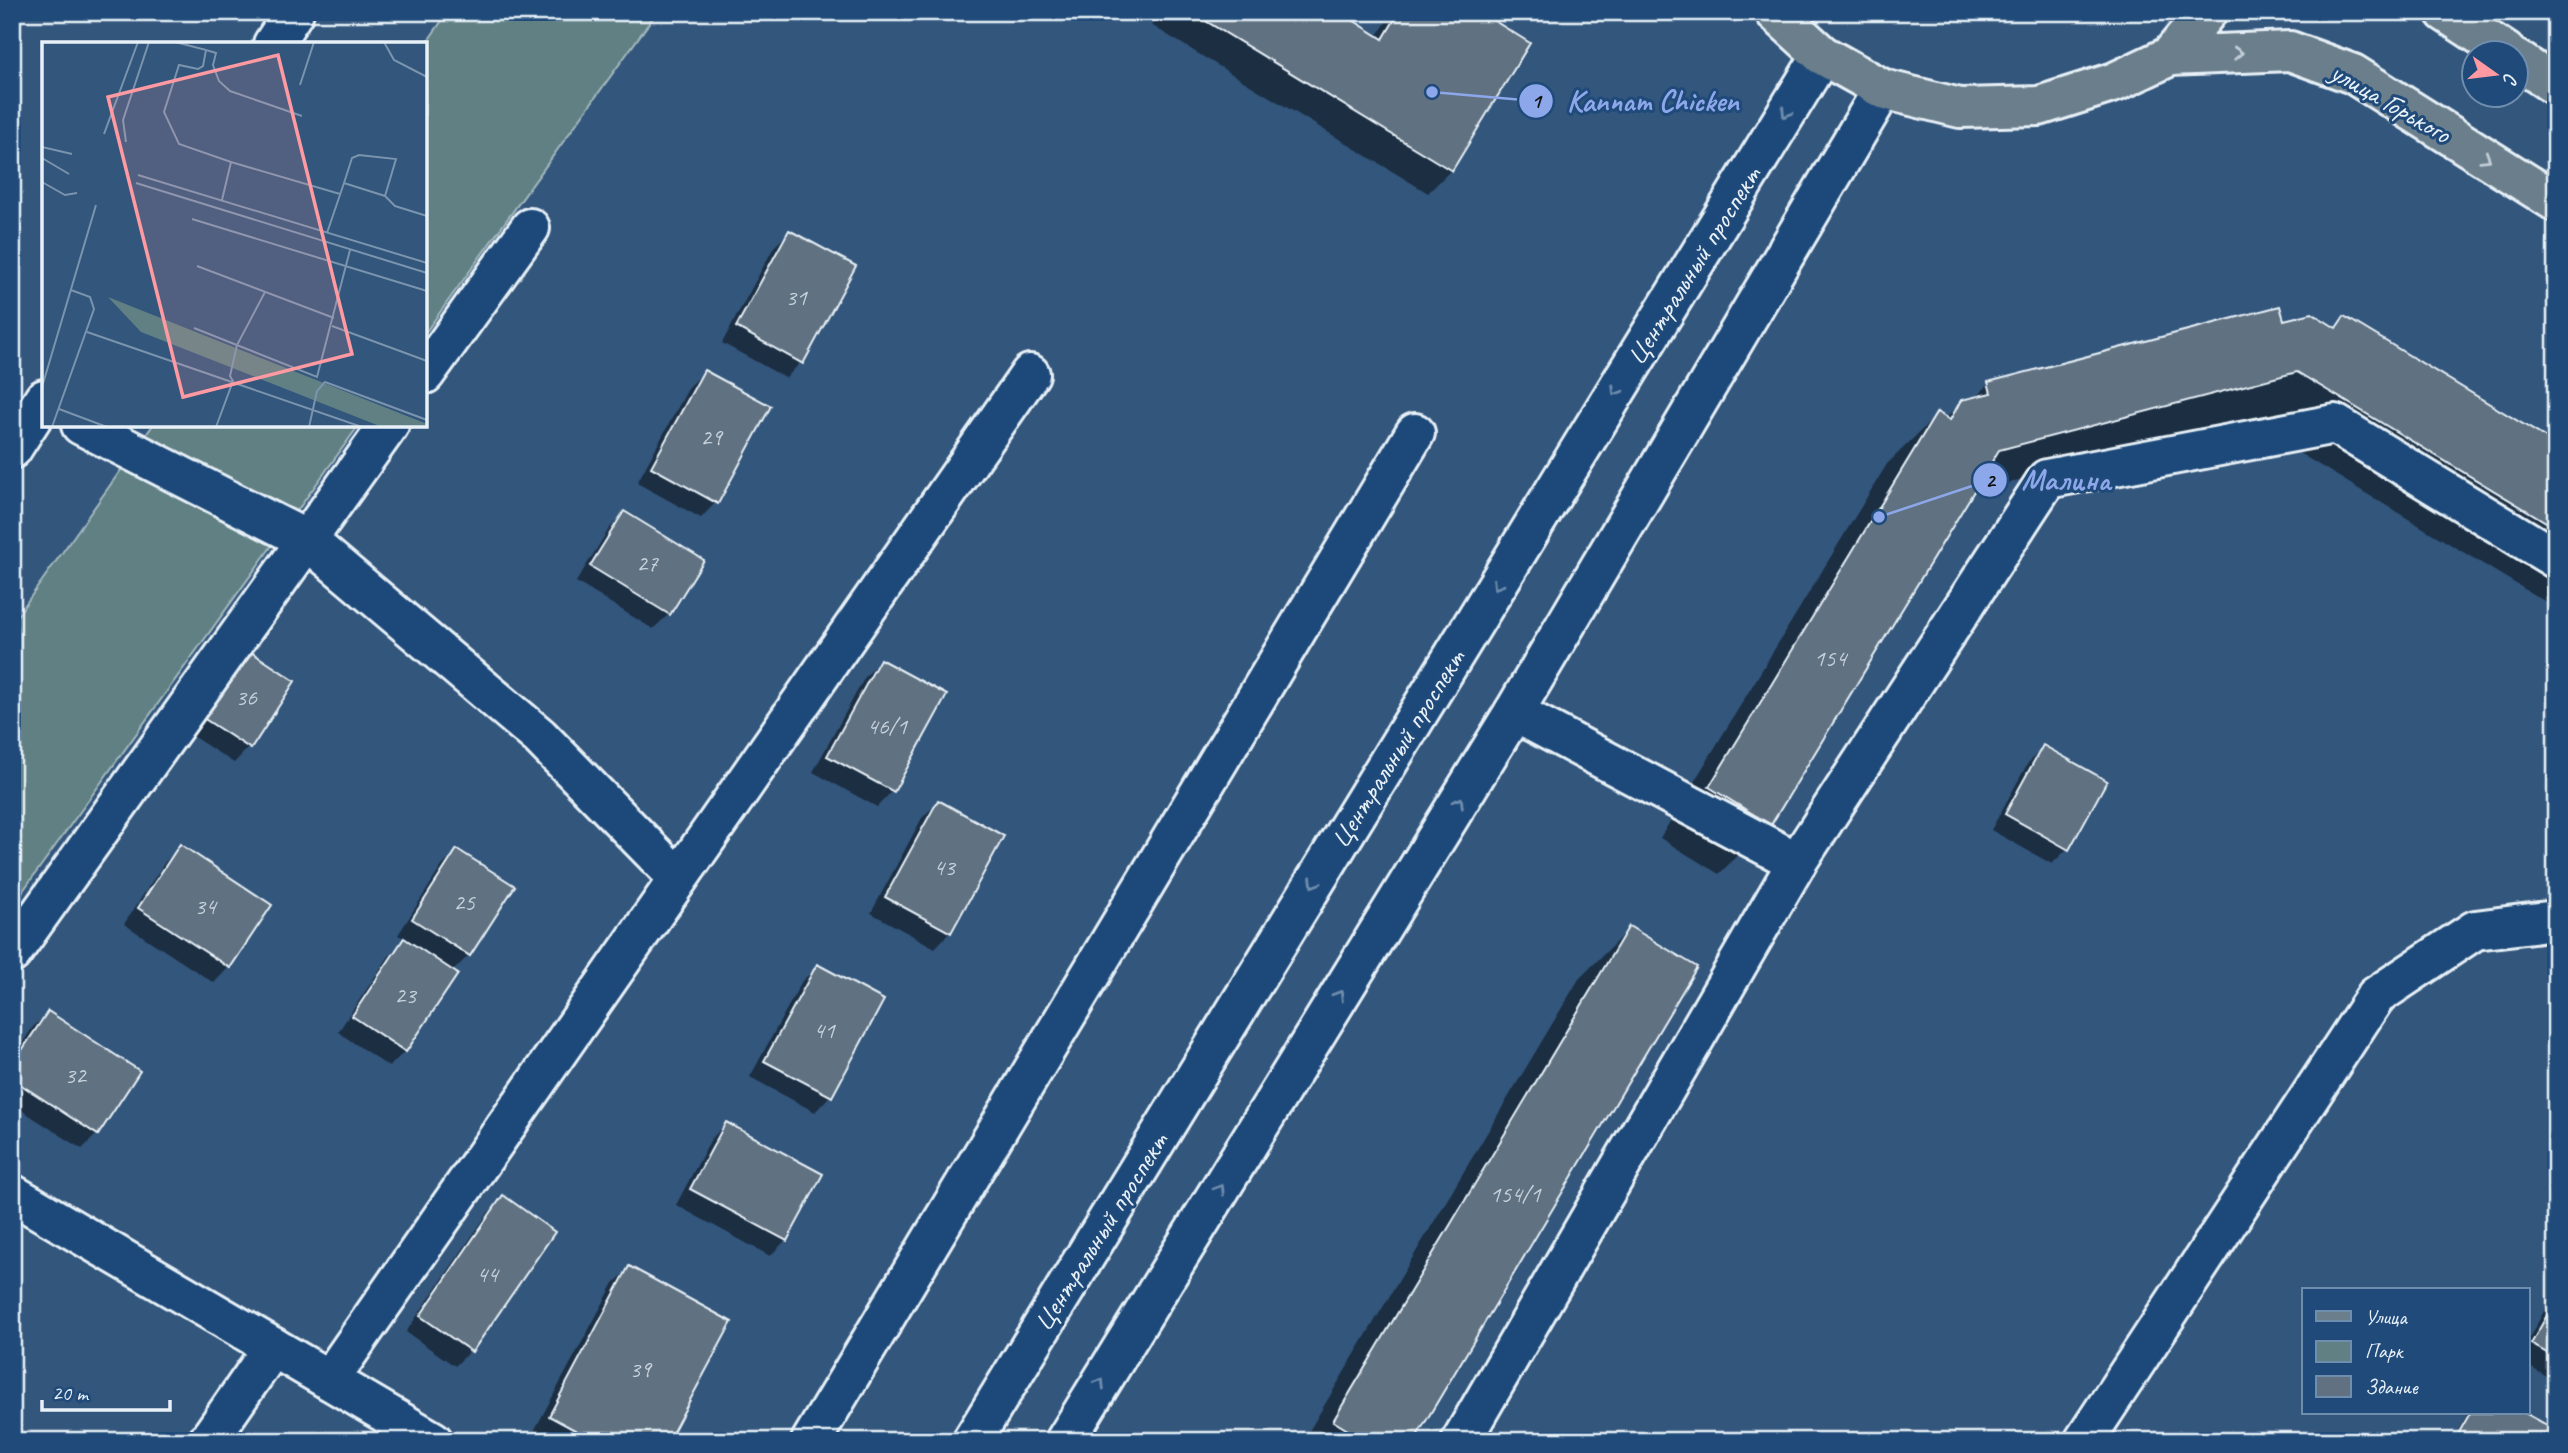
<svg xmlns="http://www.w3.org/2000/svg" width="2568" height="1453" font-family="Caveat,sans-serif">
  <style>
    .green { fill: #608084; stroke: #a4b8be; stroke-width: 2 }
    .shadow { fill: #0007 }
    .building { fill: #617181; stroke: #e8f1f8; stroke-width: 2 }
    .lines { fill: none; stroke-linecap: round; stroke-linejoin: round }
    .minor-casing { stroke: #e8f1f8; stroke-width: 44 }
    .major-casing { stroke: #e8f1f8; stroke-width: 44 }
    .minor { stroke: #1f4a7a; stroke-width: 38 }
    .major { stroke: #6b7e8b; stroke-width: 38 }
    .oneway { stroke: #c2ced7 }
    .oneway2 { stroke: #6f8dac }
    .labels { text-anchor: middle; stroke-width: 6; stroke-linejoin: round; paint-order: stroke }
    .number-label { font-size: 24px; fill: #c6d1da }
    .street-label { font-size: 28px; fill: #e8f1f8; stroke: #1f4a7a }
    .inset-road { fill: none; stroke: #7b94ae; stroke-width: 2 }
    .view { fill: #ff9aa2; fill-opacity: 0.15; stroke: #ff9aa2; stroke-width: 3.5 }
    .inset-edge { fill: none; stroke: #e8f1f8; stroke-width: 3.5 }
    .leader { fill: none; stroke: #8da8ea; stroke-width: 2.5 }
    .callout-dot { fill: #8da8ea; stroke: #1f4a7a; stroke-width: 2.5 }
    .mark-label { font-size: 21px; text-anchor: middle; font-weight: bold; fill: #111 }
    .callout-label { font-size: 30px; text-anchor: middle; font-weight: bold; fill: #8da8ea; stroke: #1f4a7a; stroke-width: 6; stroke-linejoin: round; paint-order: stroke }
  </style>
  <rect width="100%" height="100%" fill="#33567c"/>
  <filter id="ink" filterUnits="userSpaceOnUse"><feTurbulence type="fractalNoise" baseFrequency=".0143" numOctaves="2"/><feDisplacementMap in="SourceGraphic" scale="14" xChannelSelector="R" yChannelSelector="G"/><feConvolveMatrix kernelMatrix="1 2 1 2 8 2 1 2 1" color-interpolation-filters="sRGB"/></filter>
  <g filter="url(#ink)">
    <g class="green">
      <path d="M448 12H657L425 333V45Z"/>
      <path d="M153 425H359L12 906V623Z"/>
    </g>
    <g class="shadow">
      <path d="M1159 12H1336L1377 37 1392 12H1477L1451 170 1428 193 1151 25Z"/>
      <path d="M12 169 18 172 12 180Z"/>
      <path d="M789 232 801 362 786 378 722 343 774 247Z"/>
      <path d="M2344 318 2556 446V608L2246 421 1971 493 1769 824 1719 874 1660 838 1887 464 1938 414 1945 419 1962 402 1974 399 1989 383 2283 323 2334 329Z"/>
      <path d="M704 372 716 502 701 518 637 483 689 387Z"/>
      <path d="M624 513 669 614 653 629 576 582 609 529Z"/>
      <path d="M880 661 944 696 892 791 877 807 813 772 865 677Z"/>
      <path d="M227 663 249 747 234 763 183 730Z"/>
      <path d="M2044 747 2067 849 2052 864 1991 830 2028 763Z"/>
      <path d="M938 802 950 932 935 948 871 913 922 818Z"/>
      <path d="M180 846 270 905 229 967 214 983 124 924 165 862Z"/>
      <path d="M457 851 469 955 452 972 455 975 405 1051 389 1067 338 1032 389 956 406 939 398 935 442 866Z"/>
      <path d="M1629 929 1412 1441H1303L1579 979Z"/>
      <path d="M818 966 830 1096 815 1112 750 1077 802 981Z"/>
      <path d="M48 1013 97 1134 82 1149 12 1104V1059L32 1028Z"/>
      <path d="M726 1124 786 1240 770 1256 676 1205 711 1139Z"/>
      <path d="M503 1198 552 1232 470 1351 455 1366 406 1332 488 1213Z"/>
      <path d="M630 1268 666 1441H552L534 1431 614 1283Z"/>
      <path d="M2556 1290V1382L2528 1366V1340Z"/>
      <path d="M2468 1413H2522L2556 1432V1441H2452Z"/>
    </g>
    <g class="building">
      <path d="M1191 12H1340L1383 39 1399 12H1480L1530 43 1452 171Z"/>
      <path d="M789 230 856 266 803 364 736 327Z"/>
      <path d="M2280 306 2284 320 2312 313 2336 328 2344 316 2556 444V528L2297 372 1999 450 1771 825 1709 787 1937 412 1950 420 1961 400 1991 393 1988 382Z"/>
      <path d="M704 370 771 406 718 504 651 467Z"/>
      <path d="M624 511 704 560 670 615 590 566Z"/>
      <path d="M242 646 295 681 251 749 197 714Z"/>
      <path d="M880 659 947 695 894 792 827 756Z"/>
      <path d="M2043 745 2107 781 2069 850 2005 814Z"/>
      <path d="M938 800 1004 836 951 933 885 897Z"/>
      <path d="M180 844 272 905 230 968 138 908Z"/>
      <path d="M457 849 515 886 470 956 412 919Z"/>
      <path d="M1629 926 1697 967 1414 1441H1366L1333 1421Z"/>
      <path d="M404 938 458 974 406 1052 352 1016Z"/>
      <path d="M817 964 884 1000 832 1097 764 1061Z"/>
      <path d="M48 1011 140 1071 98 1135 12 1079V1065Z"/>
      <path d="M726 1122 823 1174 787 1241 690 1189Z"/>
      <path d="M503 1195 555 1232 472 1352 420 1316Z"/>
      <path d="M629 1266 732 1322 668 1441H595L549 1416Z"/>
      <path d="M2556 1299V1358L2531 1344Z"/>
      <path d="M2470 1413H2525L2556 1430V1441H2454Z"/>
    </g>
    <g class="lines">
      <defs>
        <g id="minor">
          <path d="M273 44 294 12"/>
          <path d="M425 374 530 228"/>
          <path d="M81 425 307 540 539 736 678 878"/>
          <path d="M12 449 44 399"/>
          <path d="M1797 862 2047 479 2335 424 2556 559"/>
          <path d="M12 953 389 425"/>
          <path d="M12 1194 433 1441"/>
          <path d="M329 1380 1030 374"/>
          <path d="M208 1441 273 1347"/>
          <path d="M811 1441 1415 433"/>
          <path d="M972 1441 1822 55"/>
          <path d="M1065 1441 1514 712 1883 89"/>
          <path d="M1461 1441 1797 862 1514 712"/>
          <path d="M2084 1441 2376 996 2475 930 2556 920"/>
        </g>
        <g id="major">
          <path d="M1775 12 1822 55 1883 89 1960 108 2039 106 2115 82 2170 56 2207 12"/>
          <path d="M2445 12 2506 52"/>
          <path d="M2170 56 2290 51 2353 74 2556 202"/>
          <path d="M2516 59 2556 86"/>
        </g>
      </defs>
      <use href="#minor" class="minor-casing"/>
      <use href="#major" class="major-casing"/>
      <use href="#minor" class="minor"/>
      <use href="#major" class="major"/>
    </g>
    <defs><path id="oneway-chevron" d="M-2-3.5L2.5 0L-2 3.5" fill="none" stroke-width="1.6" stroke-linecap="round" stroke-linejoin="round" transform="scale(1.75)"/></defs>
    <g class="oneway">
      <use href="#oneway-chevron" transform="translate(2238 53) rotate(-2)"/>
      <use href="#oneway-chevron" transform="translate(2486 158) rotate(32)"/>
    </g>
    <g class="oneway2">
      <use href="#oneway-chevron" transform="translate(1786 113) rotate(122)"/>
      <use href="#oneway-chevron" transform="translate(1616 391) rotate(122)"/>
      <use href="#oneway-chevron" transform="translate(1497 585) rotate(122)"/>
      <use href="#oneway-chevron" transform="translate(1459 802) rotate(-58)"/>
      <use href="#oneway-chevron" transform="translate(1314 883) rotate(122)"/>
      <use href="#oneway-chevron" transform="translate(1339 995) rotate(-58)"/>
      <use href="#oneway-chevron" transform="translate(1220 1189) rotate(-58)"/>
      <use href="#oneway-chevron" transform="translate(1100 1383) rotate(-58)"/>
    </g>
  </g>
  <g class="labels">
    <g class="number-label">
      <text x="796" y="305">31</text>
      <text x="711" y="445">29</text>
      <text x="647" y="571">27</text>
      <text x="1830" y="666">154</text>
      <text x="246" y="705">36</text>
      <text x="887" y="734">46/1</text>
      <text x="944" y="875">43</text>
      <text x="464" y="910">25</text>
      <text x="205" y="914">34</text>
      <text x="405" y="1003">23</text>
      <text x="824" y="1038">41</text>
      <text x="75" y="1083">32</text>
      <text x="1515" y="1202">154/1</text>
      <text x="487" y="1282">44</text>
      <text x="640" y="1377">39</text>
    </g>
    <g class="street-label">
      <text transform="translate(2391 102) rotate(30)" y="10">улица Горького</text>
      <text transform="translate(1693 265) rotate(-58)" y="10">Центральный проспект</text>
      <text transform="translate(1397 748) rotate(-58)" y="10">Центральный проспект</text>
      <text transform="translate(1100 1231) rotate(-58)" y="10">Центральный проспект</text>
    </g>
  </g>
  <g transform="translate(42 42)">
    <rect width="385" height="385" fill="#33567c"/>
    <path d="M66 255 385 382V385H340L99 290Z" fill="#608084"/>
    <path class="inset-road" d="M133 0 164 8M342 0 352 18 385 35M258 43 272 0M62 92 96 0M84 100 81 78 107 0M0 105 30 112M0 116 27 132M189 120 137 102 122 70 137 23 156 27 161 24 164 8 174 11 171 23 177 39 188 49 260 74M96 133 385 221M0 140 23 153 35 151M94 141 385 231M302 141 310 116 317 113 354 117 343 154M180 158 189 120 298 152M150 177 385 249M285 191 302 141 343 154 353 164 385 174M155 224 292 276M290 284 385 319M152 286 275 335 308 208M45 290 320 385M0 345 54 163M17 367 65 385M10 385 52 267 48 255 29 248M174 385 191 339 188 334 195 303 223 250M267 385 275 349 283 340 385 378"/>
    <path class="view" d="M236 13 310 312 141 355 66 55Z"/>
    <rect width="385" height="385" class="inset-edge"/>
  </g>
  <path class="leader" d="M1432 92L1536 101M1879 517L1990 480"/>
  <g class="callout-dot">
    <circle cx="1432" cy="92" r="7"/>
    <circle cx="1879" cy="517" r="7"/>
    <circle cx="1536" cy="101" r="18"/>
    <circle cx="1990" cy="480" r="18"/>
  </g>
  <g class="mark-label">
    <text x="1536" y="108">1</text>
    <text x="1990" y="487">2</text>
  </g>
  <g class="callout-label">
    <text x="1653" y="111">Kannam Chicken</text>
    <text x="2066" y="490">Малина</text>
  </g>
  <rect width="2568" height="1453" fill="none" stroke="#1f4a7a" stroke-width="42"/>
  <rect x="21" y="21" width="2526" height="1411" fill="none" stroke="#e8f1f8" stroke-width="2.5" filter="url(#ink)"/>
  <rect x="2302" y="1288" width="228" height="126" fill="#1f4a7a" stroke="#6f8dac" stroke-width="2"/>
  <rect x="2316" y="1311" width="35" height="10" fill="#6b7e8b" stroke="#6f8dac" stroke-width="2"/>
  <text x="2365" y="1324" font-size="21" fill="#e8f1f8">Улица</text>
  <rect x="2316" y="1341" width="35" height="21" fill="#608084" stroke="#6f8dac" stroke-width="2"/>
  <text x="2365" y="1358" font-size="21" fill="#e8f1f8">Парк</text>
  <rect x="2316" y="1376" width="35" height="21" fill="#617181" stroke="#6f8dac" stroke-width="2"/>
  <text x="2365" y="1394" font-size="21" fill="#e8f1f8">Здание</text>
  <g transform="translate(2495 74) rotate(104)"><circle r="33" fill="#1f4a7a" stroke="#6f8dac" stroke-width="2"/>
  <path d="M0-5L12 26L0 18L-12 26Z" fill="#ff9aa2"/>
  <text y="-10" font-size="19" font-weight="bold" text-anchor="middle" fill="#e8f1f8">С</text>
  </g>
  <path d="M42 1400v10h128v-10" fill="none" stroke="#e8f1f8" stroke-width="3.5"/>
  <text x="52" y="1400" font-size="21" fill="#e8f1f8" stroke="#1f4a7a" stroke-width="5" paint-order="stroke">20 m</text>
</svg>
